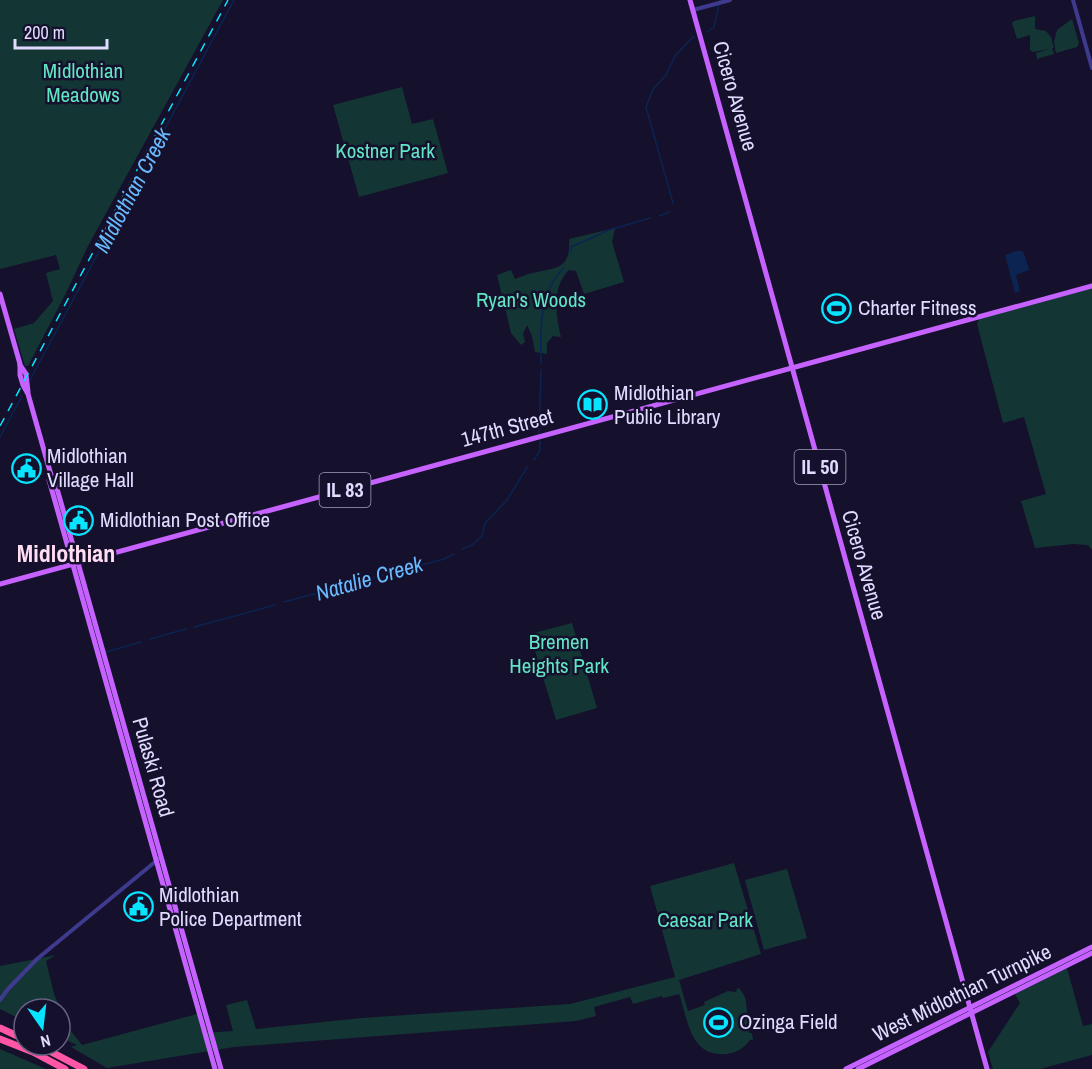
<svg xmlns="http://www.w3.org/2000/svg" width="1092" height="1069" font-family="'Archivo Narrow',sans-serif">
  <style>
    .green { fill: #133635 }
    .water { fill: #0b2451 }
    .lines { fill: none; stroke-linecap: round; stroke-linejoin: round }
    .stream { stroke: #0b2451; stroke-width: 1.5 }
    .minor { stroke: #3e3a8d; stroke-width: 4 }
    .major { stroke: #c662ff; stroke-width: 5 }
    .highway { stroke: #ff56a6; stroke-width: 7 }
    .rail { stroke: #07e4ff; stroke-width: 1.5; stroke-dasharray: 9 8; stroke-linecap: butt }
    .labels { text-anchor: middle; stroke-width: 5; stroke-linejoin: round; paint-order: stroke }
    .shield { fill: #15102c; stroke: #a39ec0; stroke-width: 1.5 }
    .shield-label { font-size: 20px; font-weight: bold; fill: #e0dbff }
    .park-label { font-size: 21px; fill: #61e5c5; stroke: #15102c }
    .street-label { font-size: 21px; fill: #e0dbff; stroke: #15102c }
    .poi-label { font-size: 21px; fill: #e0dbff; stroke: #15102c; text-anchor: start }
    .water-label { font-size: 22px; font-style: italic; fill: #69b9ff; stroke: #15102c }
    .quarter-label { font-size: 24px; font-weight: bold; fill: #ffddf3; stroke: #15102c }
  </style>
  <rect width="100%" height="100%" fill="#15102c"/>
  <g class="green">
    <path d="M0 0H223L88 246 66 293 28 366H25L14 329 34 323 53 301 46 273 60 269 56 255 0 269Z"/>
    <path d="M1035 16V29L1046 31 1051 37 1054 48H1052L1054 54 1037 59 1036 53 1049 49 1033 52 1030 50V35L1017 39 1012 23 1014 21Z"/>
    <path d="M1072 19 1079 43 1077 47 1056 53 1054 42 1057 30Z"/>
    <path d="M402 87 412 124 433 119 448 173 359 197 333 105Z"/>
    <path d="M615 228 612 242 624 282 584 294 576 271 569 270C551 287 556 316 561 337L553 336 547 343V354L535 352 532 336 527 325 523 334 525 342 521 345 511 333 497 275 511 270 515 279C521 277 527 274 533 273 556 267 571 270 569 239Z"/>
    <path d="M1092 288V550L1088 545 1073 544 1035 548 1021 501 1046 494 1024 417 1003 423 977 324 979 319Z"/>
    <path d="M572 623 597 708 556 720 530 634Z"/>
    <path d="M734 863 761 954 679 980 688 1011 705 1005 704 1002 728 991 736 992 737 989 739 988 744 995 746 1001 749 1033H752L753 1040H750C744 1048 736 1053 726 1054 689 1057 688 1018 679 994L663 998 662 996 633 1004 630 997 594 1007 596 1016 576 1021 234 1047 107 1068 71 1047 77 1045 60 1037V1009H24V1021L0 1009V966L56 955 46 961 54 994 67 1026 82 1045 197 1014 203 1033 233 1031 226 1005 247 1000 256 1029 362 1018 570 1004 675 977 650 886Z"/>
    <path d="M787 869 807 938 764 950 745 880Z"/>
    <path d="M1067 968 1083 1026 1092 1024V1055L1040 1069H993L988 1052 1020 1003 1015 994Z"/>
    <path d="M0 1049 46 1069H0Z"/>
  </g>
  <path class="water" d="M1016 251H1022L1024 253 1029 270 1016 275 1020 291 1015 293 1005 255Z"/>
  <g class="lines">
    <g class="stream">
      <path d="M707 32 714 27 720 0"/>
      <path d="M673 203 646 107 653 89 666 75 675 56 694 36"/>
      <path d="M659 216 669 212"/>
      <path d="M571 252V247L609 230 650 218"/>
      <path d="M541 364C540 332 539 291 564 268"/>
      <path d="M30 380 234 0"/>
      <path d="M539 433 541 370"/>
      <path d="M0 437 22 396"/>
      <path d="M534 460 540 450V441"/>
      <path d="M462 549 472 545 482 536 485 523 507 500 528 466"/>
      <path d="M284 602 444 559 454 554"/>
      <path d="M194 627 275 605"/>
      <path d="M150 639 186 629"/>
      <path d="M106 652 141 642"/>
    </g>
    <g class="minor">
      <path d="M1073 0 1092 68"/>
      <path d="M693 10 730 0"/>
      <path d="M0 1000 8 989 37 959 161 857"/>
    </g>
    <g class="major">
      <path d="M690 0 987 1069"/>
      <path d="M0 294 20 364V375L23 385 28 394 51 475 54 478 221 1069"/>
      <path d="M20 365 26 374 28 392"/>
      <path d="M51 475 49 480 215 1069"/>
      <path d="M0 584 1092 286"/>
      <path d="M846 1069 1092 947"/>
      <path d="M858 1069 1092 953"/>
    </g>
    <g class="highway">
      <path d="M0 1028 24 1039"/>
      <path d="M0 1039 33 1052 65 1069"/>
      <path d="M38 1045 84 1069"/>
    </g>
    <path class="rail" d="M0 426 228 0"/>
  </g>
  <defs>
    <symbol id="stadium-ring" viewBox="-11 -11 22 22"><circle r="9.5" fill="#15102c" stroke="#07e4ff" stroke-width="1.5"/><path d="M0-5a6.5 5 0 1 0 0 10a6.5 5 0 1 0 0-10ZM-3.5-1.8h7v3.6h-7Z" fill="#07e4ff"/></symbol>
    <symbol id="library-ring" viewBox="-11 -11 22 22"><circle r="9.5" fill="#15102c" stroke="#07e4ff" stroke-width="1.5"/><path d="M-6-4Q-3-5.5-.7-3.5V5Q-3 3-6 4ZM6-4Q3-5.5 .7-3.5V5Q3 3 6 4Z" fill="#07e4ff"/></symbol>
    <symbol id="civic-ring" viewBox="-11 -11 22 22"><circle r="9.5" fill="#15102c" stroke="#07e4ff" stroke-width="1.5"/><path d="M-.6-6.5H3V-4.5H.6V-3L4-1V1h2V6H-6V1h2V-1L-.6-3ZM-1.2 2.5V6h2.4V2.5Z" fill="#07e4ff"/></symbol>
  </defs>
  <g fill-rule="evenodd">
    <use href="#stadium-ring" x="820" y="292" width="33" height="33"/>
    <use href="#library-ring" x="576" y="388" width="33" height="33"/>
    <use href="#civic-ring" x="10" y="452" width="33" height="33"/>
    <use href="#civic-ring" x="62" y="504" width="33" height="33"/>
    <use href="#civic-ring" x="122" y="890" width="33" height="33"/>
    <use href="#stadium-ring" x="702" y="1006" width="33" height="33"/>
  </g>
  <g class="labels">
    <g class="shield">
      <rect x="794.5" y="450" width="51" height="34" rx="4.5"/>
      <rect x="319.5" y="473" width="51" height="34" rx="4.5"/>
    </g>
    <g class="shield-label">
      <text x="820" y="474">IL 50</text>
      <text x="345" y="497">IL 83</text>
    </g>
    <g class="park-label">
      <text x="83" y="78">Midlothian<tspan x="83" dy="24">Meadows</tspan></text>
      <text x="385" y="158">Kostner Park</text>
      <text x="531" y="307">Ryan's Woods</text>
      <text x="559" y="649">Bremen<tspan x="559" dy="24">Heights Park</tspan></text>
      <text x="705" y="927">Caesar Park</text>
    </g>
    <g class="street-label">
      <text transform="translate(735 96) rotate(74)" y="7">Cicero Avenue</text>
      <text transform="translate(507 428) rotate(-15)" y="7">147th Street</text>
      <text transform="translate(864 565) rotate(74)" y="7">Cicero Avenue</text>
      <text transform="translate(153 767) rotate(74)" y="7">Pulaski Road</text>
      <text transform="translate(962 993) rotate(-26)" y="7">West Midlothian Turnpike</text>
    </g>
    <g class="poi-label">
      <text x="858" y="315">Charter Fitness</text>
      <text x="614" y="400">Midlothian<tspan x="614" dy="24">Public Library</tspan></text>
      <text x="47" y="463">Midlothian<tspan x="47" dy="24">Village Hall</tspan></text>
      <text x="100" y="527">Midlothian Post Office</text>
      <text x="159" y="902">Midlothian<tspan x="159" dy="24">Police Department</tspan></text>
      <text x="739" y="1029">Ozinga Field</text>
    </g>
    <g class="water-label">
      <text transform="translate(132 190) rotate(-62)" y="8">Midlothian Creek</text>
      <text transform="translate(369 578) rotate(-16)" y="8">Natalie Creek</text>
    </g>
    <g class="quarter-label">
      <text x="66" y="562">Midlothian</text>
    </g>
  </g>
  <g transform="translate(42 1027) rotate(166)"><circle r="28" fill="#15102c" stroke="#666180" stroke-width="1.5"/>
  <path d="M0-4.5L10 22L0 15L-10 22Z" fill="#07e4ff"/>
  <text y="-9" font-size="16" font-weight="bold" text-anchor="middle" fill="#e0dbff">N</text>
  </g>
  <path d="M15 39v9h92v-9" fill="none" stroke="#e0dbff" stroke-width="3"/>
  <text x="24" y="39" font-size="18" fill="#e0dbff" stroke="#15102c" stroke-width="4.5" paint-order="stroke">200 m</text>
</svg>
